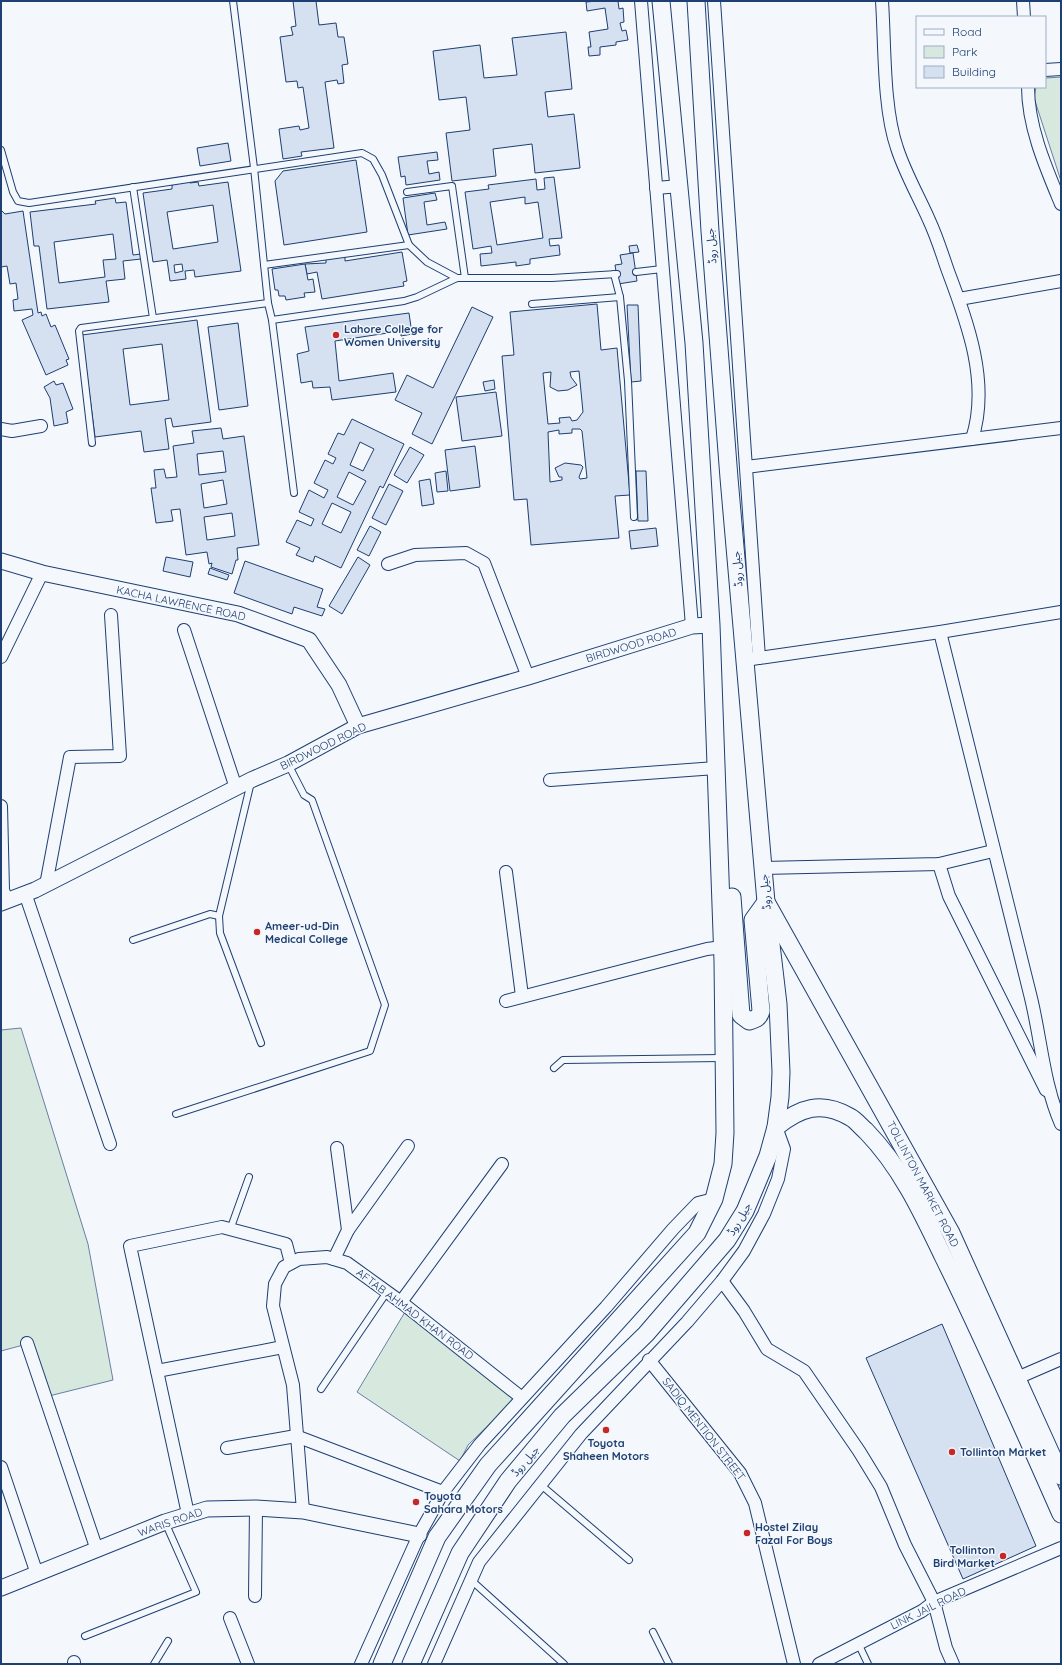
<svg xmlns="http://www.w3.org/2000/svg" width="1062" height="1665" font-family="Quicksand,'Noto Sans Arabic',sans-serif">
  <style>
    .green { fill: #d7e8df; stroke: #687fa3 }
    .building { fill: #d5e0f0; stroke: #1d3f73; fill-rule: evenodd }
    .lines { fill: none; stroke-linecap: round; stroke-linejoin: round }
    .service-casing { stroke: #1d3f73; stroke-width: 8 }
    .minor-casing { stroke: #1d3f73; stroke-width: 14 }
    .tertiary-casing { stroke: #1d3f73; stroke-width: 17 }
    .secondary-casing { stroke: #1d3f73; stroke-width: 19 }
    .service { stroke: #f4f7fb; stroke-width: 6 }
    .minor { stroke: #f4f7fb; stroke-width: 12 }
    .tertiary { stroke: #f4f7fb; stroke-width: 15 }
    .secondary { stroke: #f4f7fb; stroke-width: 17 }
    .poi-dot { fill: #c62828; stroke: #f4f7fb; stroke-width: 1.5 }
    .labels { text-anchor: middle; stroke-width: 3; stroke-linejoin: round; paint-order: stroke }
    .street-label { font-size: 11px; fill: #1d3f73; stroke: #f4f7fb }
    .poi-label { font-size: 11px; font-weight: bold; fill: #1d3f73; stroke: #f4f7fb; text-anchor: start }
  </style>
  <rect width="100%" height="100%" fill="#f4f7fb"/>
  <g class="green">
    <path d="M1061 77V181L1034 98 1036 87H1045V78Z"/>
    <path d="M21 1028 88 1244 113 1380 45 1397 27 1344 1 1351V1030Z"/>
    <path d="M408 1307 518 1397 468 1445 460 1461 357 1392Z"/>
  </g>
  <g class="building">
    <path d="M293 1H316L319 25 336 23 338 37H344L348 64 342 65 344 83 338 84 337 80 325 82 334 148 301 152 302 156 283 159 279 129 299 126 300 130 309 128 303 87 298 88 297 81 286 82 280 37 293 35 291 27 296 26Z"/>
    <path d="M597 1H618L619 9 623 8 624 22 620 23 622 31 626 30 628 40 616 42V45L600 47V55L589 56 588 47H591L589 32 608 29 605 8 587 11 586 2Z"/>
    <path d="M566 32 572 89 545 92 548 117 574 114 580 168 535 173 532 144 493 149 496 176 452 181 446 133 470 130 466 97 439 100 433 51 480 45 484 78 517 75 512 38Z"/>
    <path d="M228 143 231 161 200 166 197 148Z"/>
    <path d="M437 152 438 160 427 161 429 174 439 172 440 180 406 185 405 176 401 177 398 157Z"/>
    <path d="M356 160 367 232 284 245 275 181 283 171Z"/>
    <path d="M554 177 562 238 549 239 550 246 559 245 560 255 530 259V264L516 266V262L481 266 480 254 492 253 491 246 473 249 465 192 489 189 488 185 536 179 537 190 545 189 544 178ZM525 197V204L538 202 543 238 497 245 490 202Z"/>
    <path d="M190 180V183L198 182 199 186 228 182 241 271 195 277 194 270 185 271 186 279 170 281 167 260 153 262 143 193 172 189V185ZM213 205 218 242 173 249 167 212ZM182 264 183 271 175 273 174 265Z"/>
    <path d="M435 193 437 200 424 202 427 225 445 222 447 229 408 235 403 198Z"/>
    <path d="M115 198 116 203 126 202 133 255 141 254V259L123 261 125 279 106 281 109 302 47 309 39 246H34L30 212 96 204 95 201ZM113 234 116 259 103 260 105 277 59 283 54 242Z"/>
    <path d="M1 210 5 214 23 211 38 313 41 312 42 316 46 314 51 327 55 325 69 359 66 360 68 365 46 375 22 320 33 315 32 309 14 311 13 300 18 299 16 283 10 284 7 266 1 267Z"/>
    <path d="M637 245 639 252 630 253 629 246Z"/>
    <path d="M402 252 407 281 403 282 404 286 322 299 317 272 307 274 305 264 326 263V259L345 256V261Z"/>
    <path d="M633 253 637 281 618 284 615 265 622 264 620 255Z"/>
    <path d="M305 264 308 280 313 279 315 292 304 293 305 297 286 300 285 296H279L278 290H275L272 269Z"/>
    <path d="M597 304 601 350 617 348 630 495 615 496 619 538 531 545 527 499 514 500 502 356 514 355 510 312ZM579 371 583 412 577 420 572 421 570 417 559 418 560 423 548 424 543 373 551 372 550 387 558 391 568 390 577 385 571 377 570 372ZM572 429H580L582 431 587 478 580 479 579 477 583 467 581 465 565 463 555 468 559 477H562V480L550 482 548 432 559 430V434L572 433Z"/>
    <path d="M627 305H638L641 381 631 382Z"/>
    <path d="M472 307 493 317 432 444 412 434 422 413 395 400 407 375 433 388Z"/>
    <path d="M409 313 412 334 401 336V331L335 341 339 381 393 373 396 392 332 400 330 387 313 388 312 381 301 383 297 354 309 351 305 327Z"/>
    <path d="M197 320 211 422 173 427 171 418 165 419 169 449 144 452 141 431 95 437 82 335ZM162 344 169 400 130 405 123 349Z"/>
    <path d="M238 323 248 406 219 410 208 327Z"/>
    <path d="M494 380 495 389 485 391 483 382Z"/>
    <path d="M54 381 56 385 63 383 73 409 66 412 68 423 54 426 50 398 44 387Z"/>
    <path d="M496 392 502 436 462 441 456 397Z"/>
    <path d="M352 419 404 444 383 488 380 486 341 568 315 556 313 562 296 555 300 548 286 542 297 520 311 526 314 519 299 512 309 490 324 498 328 490 314 483 325 460 333 464 336 458 328 454 338 433 344 435ZM360 442 374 449 363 471 350 465ZM349 472 366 481 353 505 337 497ZM332 503 351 512 341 533 322 524Z"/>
    <path d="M221 428 223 439 244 436 259 545 237 548 238 560H236L232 574 211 567 212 563 209 564 207 552 186 555 180 509 171 510 173 521 156 523 151 488H156L154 470 164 469 166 478 177 477 173 446 194 443 192 431ZM223 451 226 472 199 475 197 454ZM223 480 227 504 204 508 201 484ZM232 513 235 536 207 540 204 517Z"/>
    <path d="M475 446 480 487 450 491 445 450Z"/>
    <path d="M410 447 424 455 407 483 394 475Z"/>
    <path d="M446 471 448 491 437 492 435 473Z"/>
    <path d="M636 471H646L648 521H638Z"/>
    <path d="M430 479 434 504 422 506 419 481Z"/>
    <path d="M389 484 403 491 386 525 372 518Z"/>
    <path d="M370 526 381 532 369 556 357 550Z"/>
    <path d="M656 528 658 546 631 549 629 531Z"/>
    <path d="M166 557 193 562 190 577 163 571Z"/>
    <path d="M358 557 370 565 342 614 329 606Z"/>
    <path d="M245 561 323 589 317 607 325 609 322 616 294 607 292 614 234 593Z"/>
    <path d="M210 568 229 575 227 580 208 574Z"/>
    <path d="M942 1324 1036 1546 963 1579 866 1358Z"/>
  </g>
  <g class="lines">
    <defs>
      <g id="service">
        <path d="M233 1 254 168 268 303 272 320 294 493"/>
        <path d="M1 150 13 192 18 201 29 203 362 153 373 159 382 175 409 245 427 262 457 278"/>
        <path d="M133 187 153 318"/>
        <path d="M407 192 452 186 465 278"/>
        <path d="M264 265 409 245"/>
        <path d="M636 272 662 269"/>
        <path d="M614 274 620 297 628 381 634 517"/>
        <path d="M532 304 620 297"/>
        <path d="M272 320 404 301 417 297 457 278H552L617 274"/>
        <path d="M92 443 79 331 81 328 268 303"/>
        <path d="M251 782 219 916 220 933 261 1043"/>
        <path d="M133 940 210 914 219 916"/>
        <path d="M554 1068 563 1060 722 1058"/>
        <path d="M176 1114 370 1051 385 1005 312 800 304 795 288 764"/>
        <path d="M230 1230 249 1177"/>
        <path d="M321 1389 387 1292"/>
        <path d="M541 1485 629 1560"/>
        <path d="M471 1580 564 1664"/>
        <path d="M653 1632 669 1664"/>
        <path d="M85 1636 196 1592 165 1522"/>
        <path d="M858 1643 868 1664"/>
        <path d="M154 1664 168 1641"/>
      </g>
      <g id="minor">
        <path d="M641 1 692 626"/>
        <path d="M714 1 759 658"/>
        <path d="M882 1C885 45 883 108 897 148 905 173 919 197 929 220 937 237 942 254 948 271 968 324 990 383 972 439"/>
        <path d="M1023 1 1024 17"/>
        <path d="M1045 70 1061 69"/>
        <path d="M1028 87C1028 127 1046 168 1061 204"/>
        <path d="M656 188 680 186"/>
        <path d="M959 299 1061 281"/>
        <path d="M1 429 12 431 41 426"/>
        <path d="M746 467 1061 428"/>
        <path d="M388 564 415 555 466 553 484 563 528 677"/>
        <path d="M184 630 236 788"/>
        <path d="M940 632C970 753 999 874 1030 994 1041 1037 1043 1083 1061 1124"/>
        <path d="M1 657 42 573"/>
        <path d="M752 659 940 632 1061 612"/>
        <path d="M550 780 716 768"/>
        <path d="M1 806 3 890 7 900"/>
        <path d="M939 864 949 896 1046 1090"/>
        <path d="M763 868 939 864 993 851"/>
        <path d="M506 872 522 996"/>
        <path d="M46 885 70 757 120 756 111 615"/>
        <path d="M25 893 110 1144"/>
        <path d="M506 1001 707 949 723 947"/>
        <path d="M348 1230 408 1146"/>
        <path d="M334 1259 348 1230 337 1148"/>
        <path d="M722 1281 744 1311 767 1349 804 1371 859 1451 881 1487 905 1545 934 1602 946 1648 953 1664"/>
        <path d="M401 1302 502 1164"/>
        <path d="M27 1343 97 1550"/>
        <path d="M649 1360 740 1473 755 1503 794 1664"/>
        <path d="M157 1371 283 1347"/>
        <path d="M1017 1378 1061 1359"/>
        <path d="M227 1448 296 1436 443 1492"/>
        <path d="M1 1467 37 1574"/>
        <path d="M303 1511 293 1385 273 1306 275 1284 284 1267 299 1259 327 1257 347 1263 401 1302 522 1398"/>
        <path d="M188 1514 130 1246 222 1227 286 1244 291 1263"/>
        <path d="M255 1596 256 1508"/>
        <path d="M230 1618 248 1664"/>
        <path d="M74 1662V1664"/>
        <path d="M361 1664 419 1535 443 1492 480 1444 606 1307 673 1229 698 1203 714 1199"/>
        <path d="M434 1664 479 1562 581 1434 687 1322 722 1281 744 1251 764 1214 778 1179 784 1149 776 1127"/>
        <path d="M819 1664 922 1611 934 1602 1061 1548"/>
      </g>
      <g id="tertiary">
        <path d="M1 561 42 573 238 614 309 640 339 685 358 726"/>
        <path d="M1 903 35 890 251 780 288 764 358 726 528 677 692 626 711 625"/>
        <path d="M1 1588 165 1522 207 1509 256 1508 303 1511 419 1535"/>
      </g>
      <g id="secondary">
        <path d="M732 897 741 1015 749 1021C756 1019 759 1018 761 1011L753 920 766 902 951 1233 1061 1476"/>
        <path d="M776 1127C800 1108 821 1100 850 1117 856 1120 861 1127 866 1131 901 1167 922 1212 943 1256 985 1341 1023 1428 1061 1514"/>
        <path d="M382 1664 437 1537 488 1465 697 1233 714 1199 723 1164 725 1133 723 961 711 625 694 343 661 1"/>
        <path d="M411 1664 460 1553 508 1481 562 1416 646 1334 727 1240 745 1211 756 1185 768 1156 776 1127 780 1097 781 1072 778 1004 766 902 729 478 710 231 696 1"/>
      </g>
    </defs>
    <use href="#service" class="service-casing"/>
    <use href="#minor" class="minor-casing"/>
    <use href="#tertiary" class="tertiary-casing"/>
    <use href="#secondary" class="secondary-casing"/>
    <use href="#service" class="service"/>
    <use href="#minor" class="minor"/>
    <use href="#tertiary" class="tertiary"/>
    <use href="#secondary" class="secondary"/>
  </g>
  <g class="poi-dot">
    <circle cx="336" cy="335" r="4"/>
    <circle cx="257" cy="932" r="4"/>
    <circle cx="606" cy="1430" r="4"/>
    <circle cx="952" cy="1452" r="4"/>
    <circle cx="416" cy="1502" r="4"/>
    <circle cx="747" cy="1533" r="4"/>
    <circle cx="1003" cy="1556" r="4"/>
  </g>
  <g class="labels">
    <g class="street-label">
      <text transform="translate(711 246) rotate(-95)" y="4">جیل روڈ</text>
      <text transform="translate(737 569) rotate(-95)" y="4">جیل روڈ</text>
      <text transform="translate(181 603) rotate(12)" y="4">KACHA LAWRENCE ROAD</text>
      <text transform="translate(631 645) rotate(-17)" y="4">BIRDWOOD ROAD</text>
      <text transform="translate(323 746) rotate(-26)" y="4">BIRDWOOD ROAD</text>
      <text transform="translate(765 892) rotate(-96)" y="4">جیل روڈ</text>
      <text transform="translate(923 1184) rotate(62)" y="4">TOLLINTON MARKET ROAD</text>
      <text transform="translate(739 1219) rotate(-60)" y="4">جیل روڈ</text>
      <text transform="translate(415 1314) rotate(37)" y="4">AFTAB AHMAD KHAN ROAD</text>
      <text transform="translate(704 1429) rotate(52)" y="4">SADIQ MENTION STREET</text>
      <text transform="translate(525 1461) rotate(-50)" y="4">جیل روڈ</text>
      <text transform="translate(170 1522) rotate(-19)" y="4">WARIS ROAD</text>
      <text transform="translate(928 1608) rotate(-26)" y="4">LINK JAIL ROAD</text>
    </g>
    <g class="poi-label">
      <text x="344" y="333">Lahore College for<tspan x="344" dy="13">Women University</tspan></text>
      <text x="265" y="930">Ameer-ud-Din<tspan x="265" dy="13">Medical College</tspan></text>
      <text x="606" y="1447" text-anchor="middle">Toyota<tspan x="606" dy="13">Shaheen Motors</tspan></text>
      <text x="960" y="1456">Tollinton Market</text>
      <text x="424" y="1500">Toyota<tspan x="424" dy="13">Sahara Motors</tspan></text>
      <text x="755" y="1531">Hostel Zilay<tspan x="755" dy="13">Fazal For Boys</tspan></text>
      <text x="995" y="1554" text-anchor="end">Tollinton<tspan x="995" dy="13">Bird Market</tspan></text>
    </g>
  </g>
  <rect width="1062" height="1665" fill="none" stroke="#1d3f73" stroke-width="4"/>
  <rect x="916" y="16" width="130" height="72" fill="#f4f7fb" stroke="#9eadc5"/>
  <rect x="924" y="29" width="20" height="6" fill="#f4f7fb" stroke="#9eadc5"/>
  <text x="952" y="36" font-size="12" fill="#1d3f73">Road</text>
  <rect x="924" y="46" width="20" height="12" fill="#d7e8df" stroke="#9eadc5"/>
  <text x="952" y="56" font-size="12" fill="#1d3f73">Park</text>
  <rect x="924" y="66" width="20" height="12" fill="#d5e0f0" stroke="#9eadc5"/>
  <text x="952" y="76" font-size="12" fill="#1d3f73">Building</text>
</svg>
